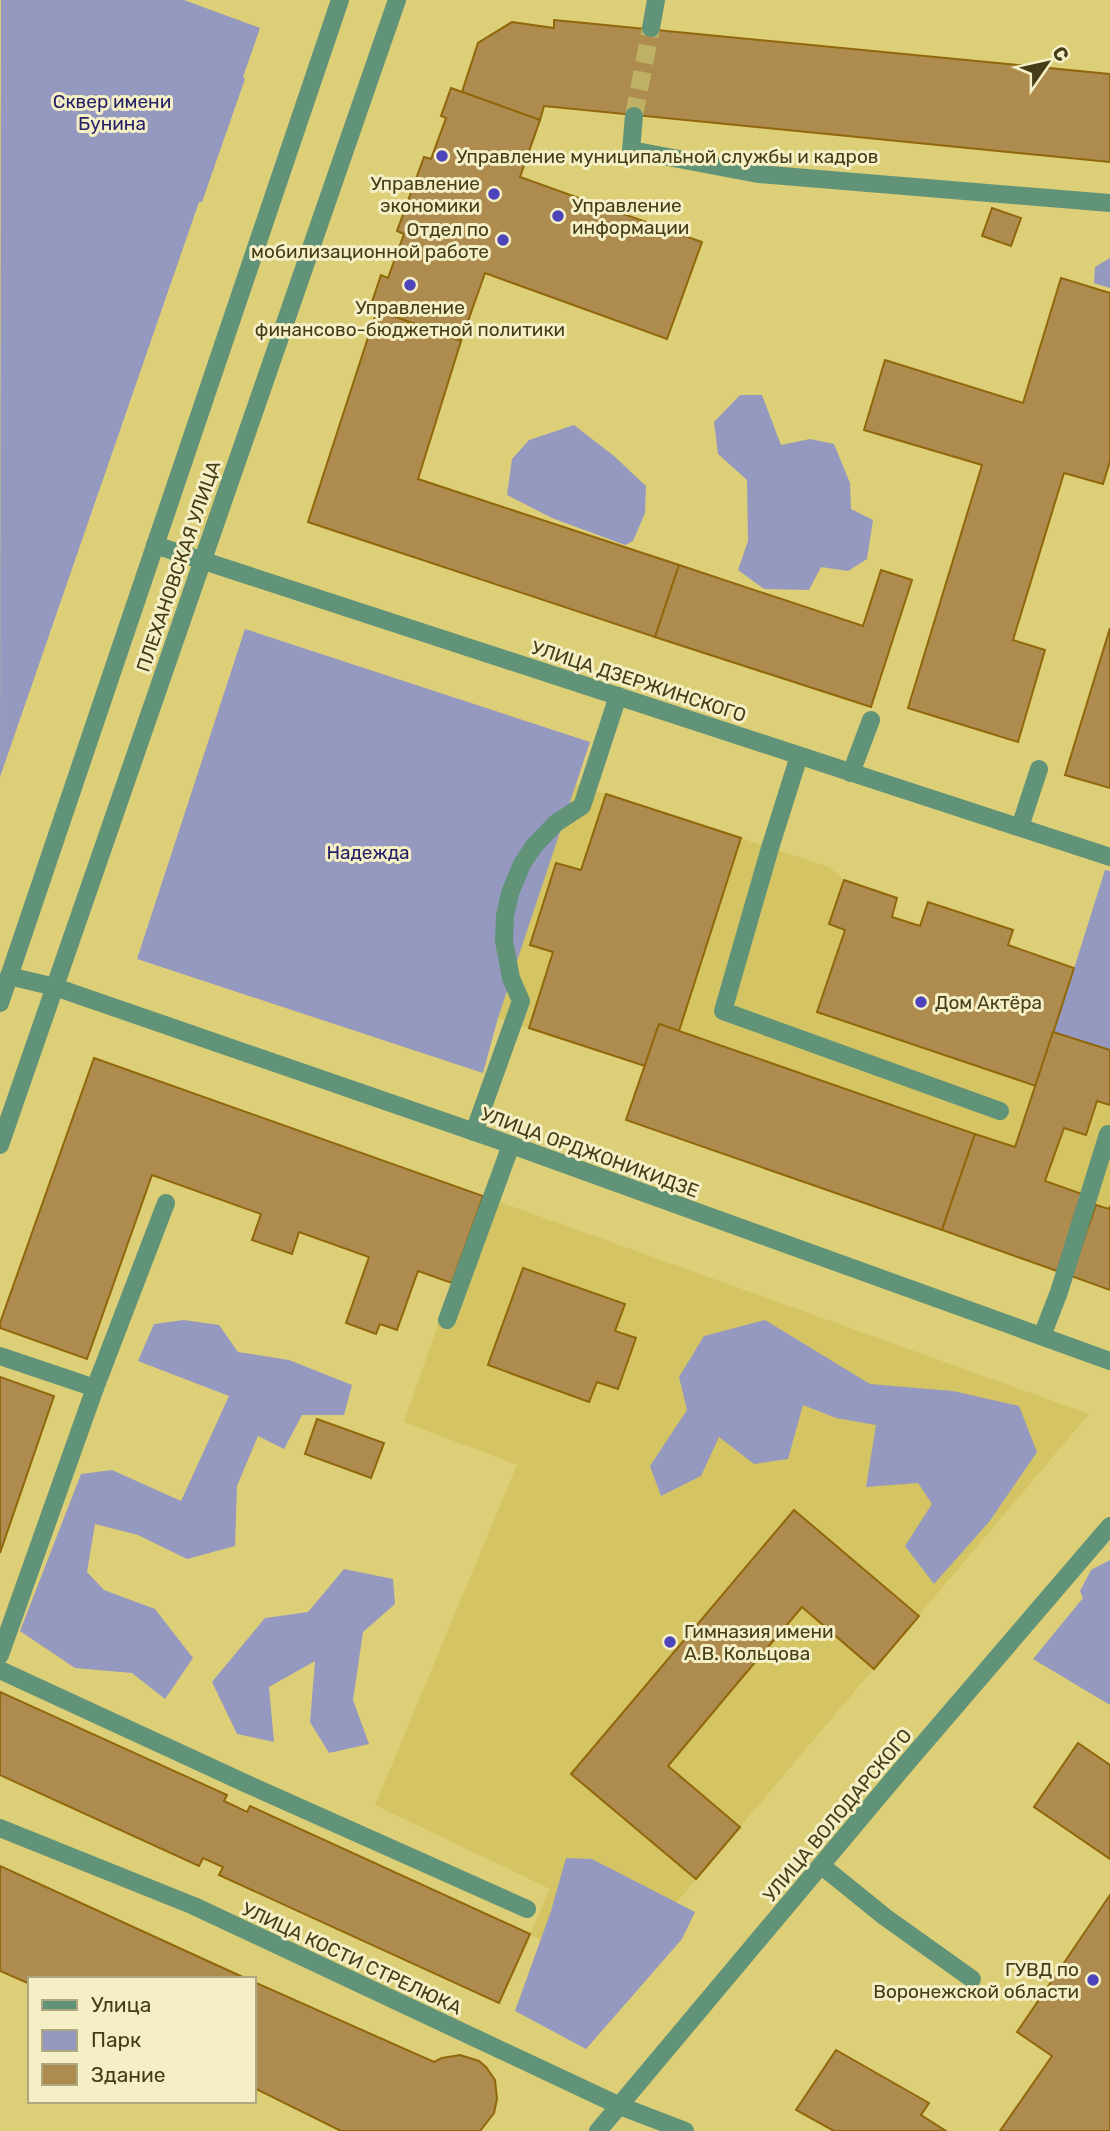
<svg xmlns="http://www.w3.org/2000/svg" width="1110" height="2131" font-family="Rubik,sans-serif">
  <style>
    .built { fill: #d4c463 }
    .green { fill: #9599bf }
    .building { fill: #ae8c4f; stroke: #90670a; stroke-width: 2 }
    .lines { fill: none; stroke-linecap: round; stroke-linejoin: round }
    .minor-tunnel { stroke: #beb165; stroke-width: 18; stroke-dasharray: 18 9; stroke-linecap: butt }
    .minor { stroke: #619379; stroke-width: 18 }
    .poi-dot { fill: #4d44bb; stroke: #f5efc5; stroke-width: 2.5 }
    .labels { text-anchor: middle; stroke-width: 6; stroke-linejoin: round; paint-order: stroke }
    .park-label { font-size: 19px; fill: #262068; stroke: #f5efc5 }
    .poi-label { font-size: 19px; fill: #433d18; stroke: #f5efc5; text-anchor: start }
    .street-label { font-size: 19px; fill: #433d18; stroke: #f5efc5 }
  </style>
  <rect width="100%" height="100%" fill="#ddce78"/>
  <g class="built">
    <path d="M575 784 829 867 844 880 897 898 892 917 920 926 928 902 1013 930 1008 945 1074 968 1054 1032 1110 1050V1290L626 1120 644 1066 498 1018Z"/>
    <path d="M483 1196 1089 1414 696 1879 611 1983 530 1934 550 1889 375 1805 517 1465 404 1422Z"/>
  </g>
  <g class="green">
    <path d="M1 0H184L260 28 243 77 245 79 202 202H199L0 777Z"/>
    <path d="M1110 258V288L1094 283 1095 267Z"/>
    <path d="M740 395H762L781 445 810 439 834 444 850 483 851 509 873 520 867 559 848 571 821 567 809 590 764 589 738 570 748 541 747 480 718 454 714 422Z"/>
    <path d="M574 425 614 456 646 486 645 513 633 541 625 545 552 518 507 495 512 459 529 440Z"/>
    <path d="M245 629 590 742 498 1018 483 1073 137 959Z"/>
    <path d="M1105 870 1110 871V1050L1054 1032Z"/>
    <path d="M184 1320 219 1325 238 1352 289 1360 352 1385 344 1415H302L284 1449 258 1436 237 1486 235 1546 187 1559 138 1535 95 1524 87 1572 104 1590 155 1609 193 1658 165 1699 132 1673 75 1668 20 1631 81 1474 112 1470 181 1501 229 1396 138 1361 154 1324Z"/>
    <path d="M765 1320 870 1384 953 1391 1019 1406 1037 1452 989 1522 934 1584 905 1546 932 1504 918 1483 866 1487 876 1425 836 1418 803 1405 788 1459 754 1464 719 1437 701 1476 661 1496 650 1466 687 1410 679 1377 704 1336Z"/>
    <path d="M1110 1560V1705L1033 1659 1083 1598 1080 1591 1091 1570Z"/>
    <path d="M344 1569 393 1579 395 1604 363 1632 353 1700 369 1744 329 1753 310 1722 315 1661 269 1687 274 1742 237 1734 212 1682 265 1618 308 1612Z"/>
    <path d="M566 1858 592 1859 695 1912 682 1939 586 2049 515 2011 551 1911Z"/>
  </g>
  <g class="building">
    <path d="M554 20 1110 74V162L544 106 540 120 462 92 478 43 512 22 554 28Z"/>
    <path d="M451 88 540 120 520 177 702 242 667 339 485 273 461 341 370 308 381 275 388 278 404 234 397 231 424 157 431 159 446 118 441 116Z"/>
    <path d="M992 208 1021 218 1011 246 982 236Z"/>
    <path d="M1061 278 1110 293V461L1103 484 1064 473 1013 640 1045 650 1018 742 908 708 982 465 864 430 885 360 1023 403Z"/>
    <path d="M377 310 461 341 418 479 679 565 655 637 308 522Z"/>
    <path d="M679 565 863 626 881 570 912 580 871 707 655 637Z"/>
    <path d="M1110 628V788L1065 775Z"/>
    <path d="M606 794 741 838 679 1031 659 1024 645 1066 529 1028 553 952 530 945 556 863 581 870Z"/>
    <path d="M844 880 897 898 892 917 920 926 928 902 1013 930 1008 945 1074 968 1036 1086 817 1012 845 930 829 924Z"/>
    <path d="M659 1024 975 1134 942 1230 626 1120Z"/>
    <path d="M1053 1032 1110 1050V1105L1097 1101 1086 1135 1064 1128 1045 1181 1082 1194 1057 1271 942 1230 975 1134 1015 1147Z"/>
    <path d="M94 1058 483 1196 452 1283 418 1271 397 1330 380 1324 376 1334 346 1323 369 1257 299 1232 292 1254 252 1240 261 1214 152 1175 87 1359 0 1328V1323Z"/>
    <path d="M1096 1205 1109 1209 1110 1206V1290L1071 1276Z"/>
    <path d="M523 1268 625 1304 615 1331 636 1338 618 1389 597 1382 589 1402 488 1365Z"/>
    <path d="M0 1377 54 1396 0 1553Z"/>
    <path d="M317 1419 384 1443 371 1478 305 1454Z"/>
    <path d="M794 1510 919 1616 874 1669 802 1607 735 1686 668 1766 740 1827 696 1879 571 1774Z"/>
    <path d="M0 1692 227 1795 224 1801 247 1812 250 1806 530 1934 499 2003 219 1875 223 1867 203 1858 199 1866 0 1775Z"/>
    <path d="M1078 1743 1110 1765V1859L1034 1807Z"/>
    <path d="M0 1866 247 1979H30V1984L0 1971Z"/>
    <path d="M1110 1895V2131H1000L1052 2056 1017 2032Z"/>
    <path d="M254 1982 434 2062 442 2058 460 2055 479 2061 486 2067 495 2080 497 2099 494 2113 480 2131H341L254 2088Z"/>
    <path d="M836 2050 929 2103 921 2115 946 2131H834L796 2110Z"/>
  </g>
  <g class="lines">
    <path class="minor-tunnel" d="M634 116 651 28"/>
    <g class="minor">
      <path d="M651 28 656 0"/>
      <path d="M634 116 631 150 758 174 1110 203"/>
      <path d="M155 545 1110 857"/>
      <path d="M799 756 770 848 723 1011 1000 1111"/>
      <path d="M851 773 871 720"/>
      <path d="M1020 827 1039 769"/>
      <path d="M9 976 55 987 492 1138 1110 1361"/>
      <path d="M0 1003 340 0"/>
      <path d="M474 1132 521 1001 511 978 504 941 505 916 510 893 522 864 534 846 556 823 582 806 618 696"/>
      <path d="M0 1145 397 0"/>
      <path d="M447 1320 511 1145"/>
      <path d="M1042 1336 1059 1292 1108 1134"/>
      <path d="M0 1356 95 1388 0 1655"/>
      <path d="M95 1388 166 1203"/>
      <path d="M0 1670 247 1784 527 1909"/>
      <path d="M0 1828 194 1906 620 2106 685 2131"/>
      <path d="M822 1866 885 1917 972 1979"/>
      <path d="M598 2131 900 1771 1110 1526"/>
    </g>
  </g>
  <g class="poi-dot">
    <circle cx="442" cy="156" r="7"/>
    <circle cx="494" cy="194" r="7"/>
    <circle cx="558" cy="216" r="7"/>
    <circle cx="503" cy="240" r="7"/>
    <circle cx="410" cy="285" r="7"/>
    <circle cx="921" cy="1002" r="7"/>
    <circle cx="670" cy="1642" r="7"/>
    <circle cx="1093" cy="1980" r="7"/>
  </g>
  <g class="labels">
    <g class="park-label">
      <text x="112" y="108">Cквер имени<tspan x="112" dy="22">Бунина</tspan></text>
      <text x="368" y="859">Надежда</text>
    </g>
    <g class="poi-label">
      <text x="456" y="163">Управление муниципальной службы и кадров</text>
      <text x="480" y="190" text-anchor="end">Управление<tspan x="480" dy="22">экономики</tspan></text>
      <text x="572" y="212">Управление<tspan x="572" dy="22">информации</tspan></text>
      <text x="489" y="236" text-anchor="end">Отдел по<tspan x="489" dy="22">мобилизационной работе</tspan></text>
      <text x="410" y="314" text-anchor="middle">Управление<tspan x="410" dy="22">финансово-бюджетной политики</tspan></text>
      <text x="935" y="1009">Дом Актёра</text>
      <text x="684" y="1638">Гимназия имени<tspan x="684" dy="22">А.В. Кольцова</tspan></text>
      <text x="1079" y="1976" text-anchor="end">ГУВД по<tspan x="1079" dy="22">Воронежской области</tspan></text>
    </g>
    <g class="street-label">
      <text transform="translate(178 566) rotate(-71)" y="7">ПЛЕХАНОВСКАЯ УЛИЦА</text>
      <text transform="translate(639 681) rotate(18)" y="7">УЛИЦА ДЗЕРЖИНСКОГО</text>
      <text transform="translate(590 1152) rotate(20)" y="7">УЛИЦА ОРДЖОНИКИДЗЕ</text>
      <text transform="translate(837 1815) rotate(-50)" y="7">УЛИЦА ВОЛОДАРСКОГО</text>
      <text transform="translate(352 1958) rotate(25)" y="7">УЛИЦА КОСТИ СТРЕЛЮКА</text>
    </g>
  </g>
  <rect x="28" y="1977" width="228" height="126" fill="#f5efc5" stroke="#aea880" stroke-width="2"/>
  <rect x="42" y="2000" width="35" height="10" fill="#619379" stroke="#aea880" stroke-width="2"/>
  <text x="91" y="2012" font-size="21" fill="#433d18">Улица</text>
  <rect x="42" y="2030" width="35" height="21" fill="#9599bf" stroke="#aea880" stroke-width="2"/>
  <text x="91" y="2047" font-size="21" fill="#433d18">Парк</text>
  <rect x="42" y="2064" width="35" height="21" fill="#ae8c4f" stroke="#aea880" stroke-width="2"/>
  <text x="91" y="2082" font-size="21" fill="#433d18">Здание</text>
  <g transform="translate(1047 63) rotate(56)" stroke="#f5efc5" stroke-width="5" paint-order="stroke">
  <path d="M0-5L12 26L0 18L-12 26Z" fill="#433d18"/>
  <text y="-10" font-size="19" font-weight="bold" text-anchor="middle" fill="#433d18">С</text>
  </g>
</svg>
